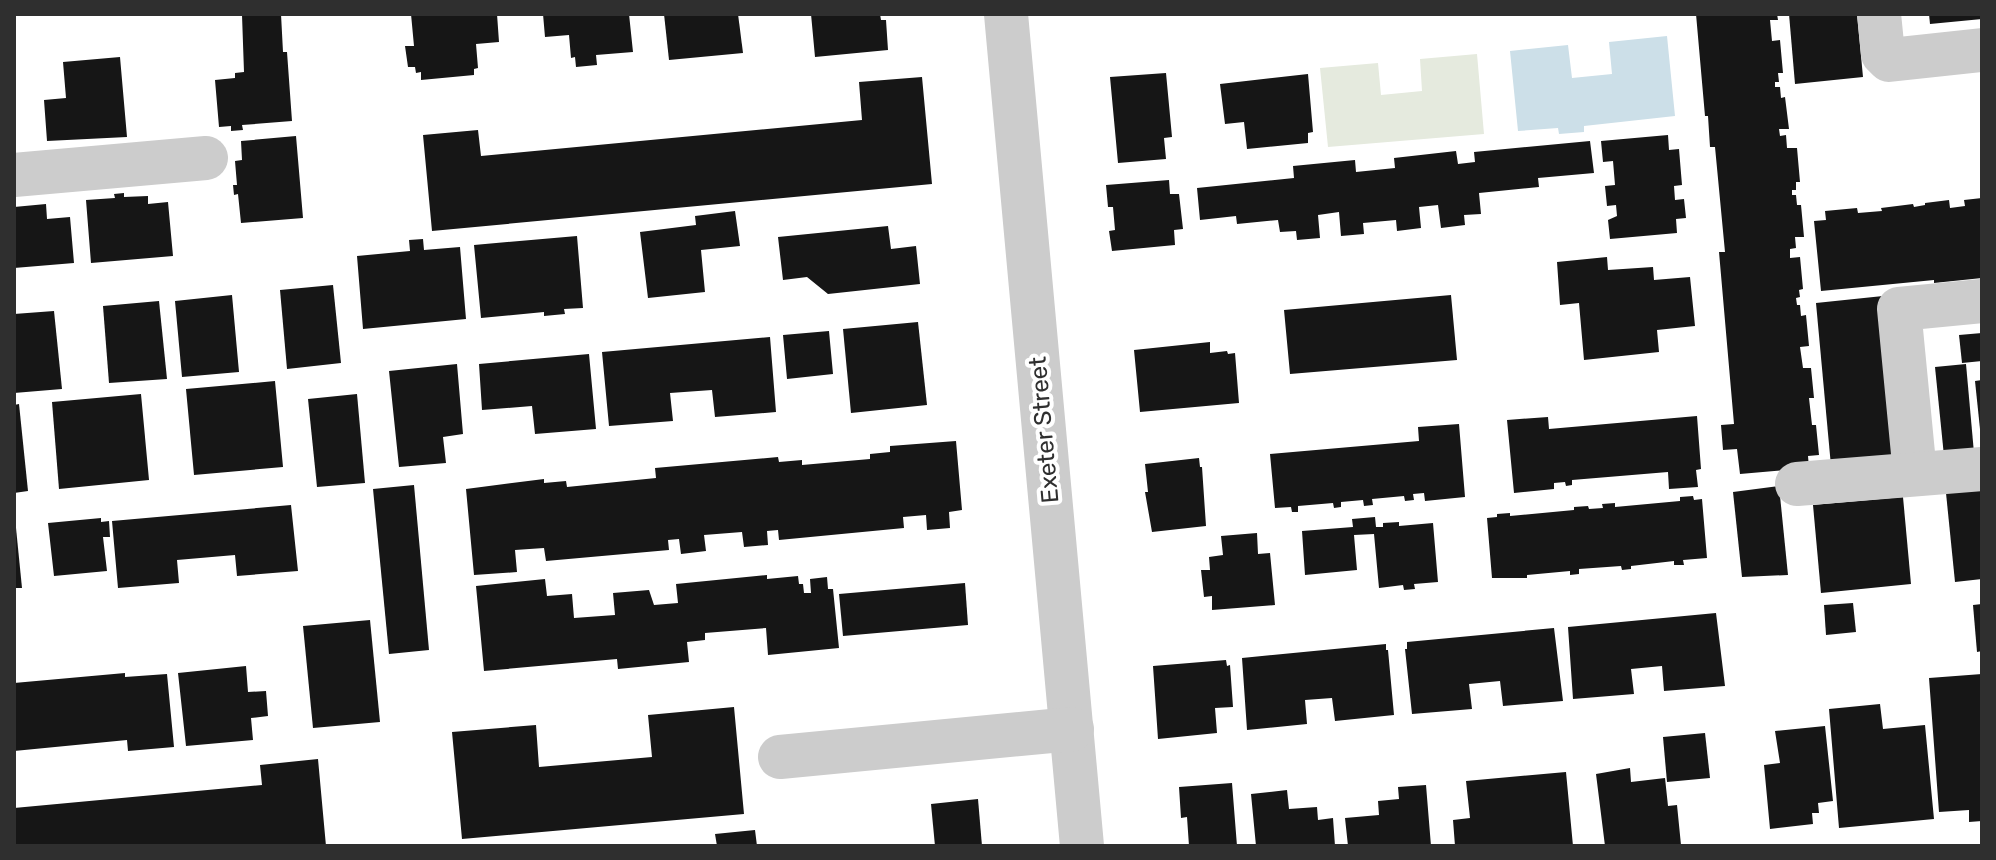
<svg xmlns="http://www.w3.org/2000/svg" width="1996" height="860" font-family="Rubik,sans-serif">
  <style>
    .green { fill: #e5eade }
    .water { fill: #ccdfe8 }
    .building { fill: #161616 }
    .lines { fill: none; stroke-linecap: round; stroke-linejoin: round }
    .minor { stroke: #ccc; stroke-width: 44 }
    .labels { text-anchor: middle; stroke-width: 8; stroke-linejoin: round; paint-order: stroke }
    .street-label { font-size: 24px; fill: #2f2f2f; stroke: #fff }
  </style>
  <rect width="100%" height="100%" fill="#fff"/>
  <path class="green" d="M1477 54 1484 134 1328 147 1320 68 1378 63 1381 95 1422 91 1420 59Z"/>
  <path class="water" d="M1667 36 1675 116 1584 126V132L1559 134 1558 128 1518 131 1510 51 1568 45 1572 78 1612 74 1609 42Z"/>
  <g class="building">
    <path d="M281 14 283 52H287L292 121 242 125 243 130 231 131V126L219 127 215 80 235 78V73L244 72 242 15Z"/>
    <path d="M411 14H497L499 42 476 44 478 68 474 69V75L421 80V72L416 73 415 67H408L405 46H414Z"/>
    <path d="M543 14H629L633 52 596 55 597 65 576 67 575 57 571 58 569 35 545 37Z"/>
    <path d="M664 14H738L743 53 669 60Z"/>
    <path d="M811 14H880L881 20H886L888 50 815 57Z"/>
    <path d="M1696 14H1777L1778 20H1770L1772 41 1780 40 1783 73H1778L1779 82H1775V87H1780L1781 98 1785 97 1789 129H1779L1780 136 1786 135 1787 148H1797L1800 182H1796V190H1792V195H1796L1797 205H1801L1804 237H1795L1796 248 1790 249V258L1800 257 1803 289 1799 290 1800 297 1796 298 1797 305H1800L1801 316 1806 315 1809 346 1800 347 1803 368H1811L1814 398H1809L1812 425H1816L1819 455 1808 456 1809 468 1740 474 1737 449 1723 450 1721 425 1734 424 1719 252H1725L1715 147H1710L1708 116H1705Z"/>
    <path d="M1789 14H1857L1863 77 1795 84Z"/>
    <path d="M1929 14H1982V19L1930 24Z"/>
    <path d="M120 57 127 137 47 141 44 100 66 98 63 62Z"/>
    <path d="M1166 73 1172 137 1164 138 1166 159 1118 163 1110 77Z"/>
    <path d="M1308 74 1313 132 1308 133V143L1247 149 1244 122 1225 124 1220 84Z"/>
    <path d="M922 77 932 184 432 231 423 135 478 130 481 156 862 120 859 82Z"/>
    <path d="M1668 135 1669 150 1679 149 1682 185 1674 186 1675 200 1684 199 1686 218 1676 219 1677 233 1610 239 1608 220 1617 216 1616 205 1607 206 1605 186 1615 185 1613 161 1603 162 1601 141Z"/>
    <path d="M296 136 303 218 241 223 238 194 234 195 233 185H237L235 161 242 160 241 141Z"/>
    <path d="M1590 141 1594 173 1538 178 1539 187 1479 193 1481 214 1464 215 1465 225 1441 228 1438 205 1419 207 1421 228 1397 231 1396 220 1363 223 1364 234 1341 236 1339 212 1318 215 1320 238 1297 240 1296 231 1280 232 1278 220 1237 224 1236 216 1200 220 1197 188 1294 178 1293 166 1355 160 1356 172 1395 168 1394 158 1456 151 1458 164 1475 162 1474 152Z"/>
    <path d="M1169 180 1170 194H1179L1183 229 1174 230 1175 245 1112 251 1109 231 1115 230 1113 207H1108L1106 185Z"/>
    <path d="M124 193V197L148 196V204L168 202 173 256 91 263 86 200 115 198 114 194Z"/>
    <path d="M1982 198V278L1934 283V280L1821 291 1814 221 1826 220 1825 211 1857 208 1858 213 1882 211 1881 208 1913 204 1914 207 1925 205V203L1949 200 1950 208 1965 206 1964 200Z"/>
    <path d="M46 204 47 219 70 217 74 263 14 268V207Z"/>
    <path d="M735 211 740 246 701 250 705 292 648 298 640 232 696 225 695 216Z"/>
    <path d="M888 226 891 249 916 246 920 284 828 294 807 277 783 280 778 237Z"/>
    <path d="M577 236 583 308 564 309 565 314 544 316V312L481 318 474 245Z"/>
    <path d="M423 239 424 250 460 247 466 319 363 329 357 256 410 251 409 240Z"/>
    <path d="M1607 257 1608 270 1653 267 1654 280 1690 277 1695 326 1657 330 1659 352 1584 360 1579 303 1560 305 1557 262Z"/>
    <path d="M333 285 341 363 287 369 280 290Z"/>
    <path d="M232 295 239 372 182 377 175 301Z"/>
    <path d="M1451 295 1457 360 1290 374 1284 310Z"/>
    <path d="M1883 296 1898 459 1831 466 1816 303Z"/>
    <path d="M159 301 167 379 109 383 103 306Z"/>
    <path d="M54 311 62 389 14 393V314Z"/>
    <path d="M918 322 927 405 851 413 843 329Z"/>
    <path d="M829 331 833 374 787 379 783 335Z"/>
    <path d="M1982 333V361L1962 363 1959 335Z"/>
    <path d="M770 337 776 412 715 417 712 390 670 393 673 421 609 426 602 352Z"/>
    <path d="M1210 342V353L1227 351 1228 354 1235 353 1239 403 1140 412 1134 350Z"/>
    <path d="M589 354 596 429 535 434 532 406 482 410 479 364Z"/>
    <path d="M457 364 463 434 443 437 446 463 399 467 389 371Z"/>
    <path d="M1966 364 1974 453 1944 456 1935 367Z"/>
    <path d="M1982 380V429H1980L1975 381Z"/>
    <path d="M275 381 283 467 194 475 186 389Z"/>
    <path d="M141 394 149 480 59 489 52 402Z"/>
    <path d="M357 394 365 483 317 487 308 399Z"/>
    <path d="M19 404 28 491 14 493V405Z"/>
    <path d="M1697 416 1701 469 1696 470 1698 487 1669 489 1668 472 1572 480V485L1566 486 1565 482 1554 483V489L1514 493 1507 420 1548 417 1549 429Z"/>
    <path d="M1459 424 1465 497 1425 501 1424 493 1413 494 1414 500 1405 501 1404 496 1372 499 1373 505 1364 506 1363 500 1341 502V507L1334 508 1333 503 1298 506V512H1292L1291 507 1275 508 1270 454 1419 441 1418 427Z"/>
    <path d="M956 441 962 510 949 512 950 528 927 530 926 515 903 517 904 528 779 540 778 530 767 531 768 545 744 547 742 532 704 535 706 551 681 554 679 539 668 540 669 550 546 561 544 548 515 550 517 572 474 575 466 489 544 479V483L566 481 567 487 656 478 655 468 778 457 779 462 802 460V465L870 459V454L890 452V446Z"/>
    <path d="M1199 458 1200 467H1202L1206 526 1152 532 1145 492H1148L1145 464Z"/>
    <path d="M414 485 429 650 389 654 373 489Z"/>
    <path d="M1779 486 1788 575 1742 577 1733 492Z"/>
    <path d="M1982 490V579L1955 582 1946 493Z"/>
    <path d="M1693 496 1694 500 1702 499 1707 558 1683 560 1684 565H1674V561L1631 566V569L1622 570 1621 566 1579 569V574L1570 575V571L1527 575V578H1492L1487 518 1497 517V514L1510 513V516L1574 510V507L1588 506 1589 509 1603 508 1602 504 1615 503V507L1680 501V497Z"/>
    <path d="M1903 497 1911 584 1821 593 1813 505Z"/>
    <path d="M291 505 298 571 237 576 235 555 177 560 179 583 118 588 112 521Z"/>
    <path d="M1375 517 1376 527H1383V523L1399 522V526L1433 523 1438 582 1414 584 1415 589 1404 590 1403 585 1379 588 1374 534 1354 535 1357 570 1305 575 1302 531 1353 527 1352 519Z"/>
    <path d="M101 518V522L109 521 110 537H103L107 571 54 576 48 523Z"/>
    <path d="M14 528H16L22 588H14Z"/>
    <path d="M1257 533 1258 554 1270 553 1275 605 1212 610V596L1204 597 1201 570H1210L1209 557 1223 555 1221 536Z"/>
    <path d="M767 575V579L798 576 799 584H803L804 593H811L810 579 827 577 828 589H833L839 648 768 655 766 628 705 633V640L687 642 689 662 618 669 617 659 484 671 476 586 545 579 547 596 572 594 574 618 615 615 613 593 649 590 654 605 678 603 676 584Z"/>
    <path d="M965 583 968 625 843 636 839 594Z"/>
    <path d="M1853 603 1856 632 1826 635 1824 605Z"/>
    <path d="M1982 604V651L1977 652 1973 605Z"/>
    <path d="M1716 613 1725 686 1664 691 1662 666 1631 669 1634 694 1573 699 1568 627Z"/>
    <path d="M370 620 380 722 313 728 303 626Z"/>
    <path d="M1554 628 1563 701 1503 706 1500 681 1469 684 1472 709 1412 714 1405 649H1407V642Z"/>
    <path d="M1386 644V650H1388L1394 715 1335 721 1332 698 1305 700 1307 724 1247 730 1242 658Z"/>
    <path d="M1226 660 1227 666 1230 665 1233 707 1215 708 1217 733 1158 739 1153 666Z"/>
    <path d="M246 666 248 692 266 691 268 716 251 718 253 740 186 746 178 673Z"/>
    <path d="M125 673V677L167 674 174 747 128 751 127 740 14 751V683Z"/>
    <path d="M1982 674V821L1969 822V810L1939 812 1929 678Z"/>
    <path d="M1880 704 1883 729 1925 725 1934 819 1839 828 1829 709Z"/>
    <path d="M734 707 744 814 462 839 452 732 536 725 539 767 652 757 648 715Z"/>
    <path d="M1825 726 1833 801 1818 803 1819 813H1812L1813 824 1770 829 1764 765 1780 763 1775 731Z"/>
    <path d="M1705 733 1710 778 1667 782 1663 737Z"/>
    <path d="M318 759 326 846H14V808L262 785 260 765Z"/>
    <path d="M1630 768 1631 782 1665 778 1668 806 1677 805 1681 845 1605 846 1596 774Z"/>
    <path d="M1566 772 1573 846H1455L1453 820 1470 818 1466 781Z"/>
    <path d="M1232 783 1237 846H1189L1187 817 1181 818 1179 787Z"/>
    <path d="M1426 785 1431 846H1348L1345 818 1379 815 1378 801 1399 799 1398 787Z"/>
    <path d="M1287 790 1289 809 1317 807 1318 820 1333 818 1335 846H1256L1251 794Z"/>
    <path d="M978 799 982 846H935L931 804Z"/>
    <path d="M755 830 757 846H717L715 834Z"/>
  </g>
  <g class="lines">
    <g class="minor">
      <path d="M1006 14 1082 846"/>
      <path d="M1879 14 1883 54 1889 60 1982 50"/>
      <path d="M14 175 206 158"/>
      <path d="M1915 474 1899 309 1982 301"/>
      <path d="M1797 484 1982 469"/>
      <path d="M780 757 1072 729"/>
    </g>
  </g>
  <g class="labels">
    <g class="street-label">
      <text transform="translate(1044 430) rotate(-95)" y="8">Exeter Street</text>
    </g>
  </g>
  <rect width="1996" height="860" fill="none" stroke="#2f2f2f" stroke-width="32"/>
</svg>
